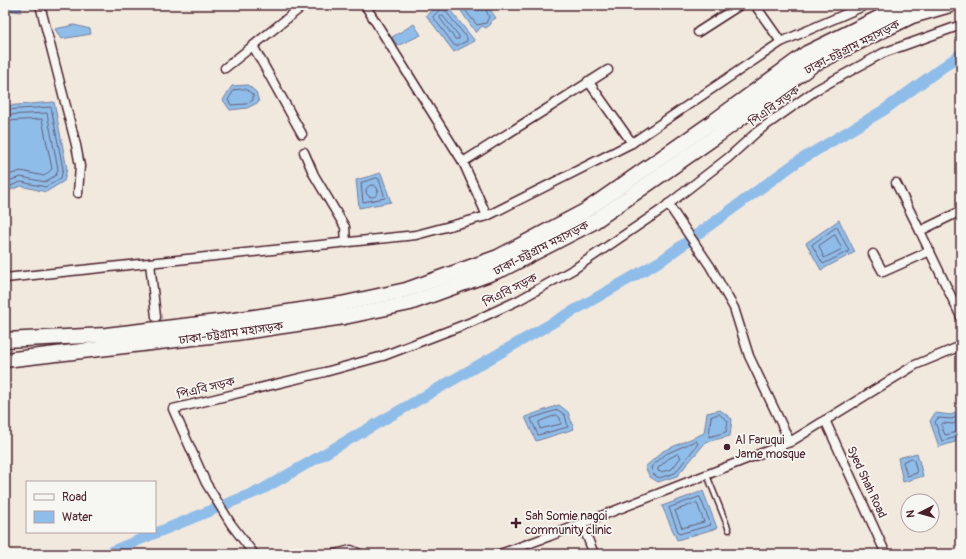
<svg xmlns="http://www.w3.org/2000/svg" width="966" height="559" font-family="Pangolin,'Noto Sans Bengali',sans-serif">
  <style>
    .water { fill: #8fbde9; stroke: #737e9d }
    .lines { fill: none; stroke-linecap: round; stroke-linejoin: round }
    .shore { stroke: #665e77; stroke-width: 1 }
    .canal { stroke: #8fbde9; stroke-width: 11 }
    .service-casing { stroke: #4a1f2b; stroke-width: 7 }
    .minor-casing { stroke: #4a1f2b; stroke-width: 11 }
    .trunk-casing { stroke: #4a1f2b; stroke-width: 17 }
    .service { stroke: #f6f6f2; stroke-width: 4 }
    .minor { stroke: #f6f6f2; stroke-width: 8 }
    .trunk { stroke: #f6f6f2; stroke-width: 14 }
    .poi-dot { fill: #4a1f2b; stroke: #f6f6f2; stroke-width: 1.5 }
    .labels { text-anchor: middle; stroke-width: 3.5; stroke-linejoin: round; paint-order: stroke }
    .street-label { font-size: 12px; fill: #4a1f2b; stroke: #f6f6f2 }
    .poi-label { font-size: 12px; fill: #4a1f2b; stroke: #f6f6f2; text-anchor: start }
  </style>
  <rect width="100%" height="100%" fill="#f2e9de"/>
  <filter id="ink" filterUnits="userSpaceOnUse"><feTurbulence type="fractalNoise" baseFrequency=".025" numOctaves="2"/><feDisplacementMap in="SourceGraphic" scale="8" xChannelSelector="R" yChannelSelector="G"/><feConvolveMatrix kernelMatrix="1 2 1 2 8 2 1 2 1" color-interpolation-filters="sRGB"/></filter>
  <g filter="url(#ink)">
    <g class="water">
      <path d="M5 5H21V12L5 10Z"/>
      <path d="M440 5H446L475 41 454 52 426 15Z"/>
      <path d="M457 5H487L496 18 491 21V24L486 28 482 26 476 33Z"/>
      <path d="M414 24 421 35 397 46 392 37Z"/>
      <path d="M74 25 90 29 91 34 61 39 55 29Z"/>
      <path d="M248 85 256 92 259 102 247 108 230 110 223 100 232 86Z"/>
      <path d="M54 102 67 169 64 181 46 192 21 186 5 192V106Z"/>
      <path d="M381 173 391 202 359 208 356 180Z"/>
      <path d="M839 220 855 252 821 270 806 243Z"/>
      <path d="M559 405 568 412 574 429 536 441 525 417Z"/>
      <path d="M720 410 732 419 730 436 706 442 677 476 658 482 650 477 645 467 663 451 704 433 707 413Z"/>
      <path d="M961 410V440L939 447 930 421 935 413 951 415Z"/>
      <path d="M917 453 923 476 903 482 898 458Z"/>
      <path d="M703 491 717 528 677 540 662 506Z"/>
    </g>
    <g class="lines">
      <g class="shore">
        <path d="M461 5 477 25 486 23 489 17 484 5"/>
        <path d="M442 8 444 9 467 38V41L456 46 454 45 433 17Z"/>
        <path d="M441 16H443L459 36V39H455L440 18Z"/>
        <path d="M246 89 253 95V100L246 104 231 105 228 100 234 90Z"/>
        <path d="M5 110 51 107 63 169 61 178 46 187 21 182 5 188"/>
        <path d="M5 115 47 113 58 169 56 175 45 182 21 177 5 182"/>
        <path d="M5 121 42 119 52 169 44 176 21 171 5 176"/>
        <path d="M377 178 379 179 385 198 363 202 361 183Z"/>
        <circle cx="372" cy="191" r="6"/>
        <path d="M837 227 849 251 823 264 812 245Z"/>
        <path d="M835 235 842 249 824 258 819 246Z"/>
        <path d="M558 410 565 415 568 427 538 435 531 419Z"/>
        <path d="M719 414 728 421 726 432 709 437 711 417Z"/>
        <path d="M961 414 952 419 938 418 935 422 942 441 961 436"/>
        <path d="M557 415 560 418 561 424 540 429 539 422Z"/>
        <path d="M961 420 953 424 943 423 941 425 945 435 961 431"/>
        <path d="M696 441 698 444 675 473 659 478 653 474 651 467 666 454Z"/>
        <path d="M678 454 681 457 672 469 661 472 658 471V468L668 459Z"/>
        <path d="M912 458 914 460 917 473 907 476 903 462Z"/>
        <path d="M700 497 711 525 679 534 669 508Z"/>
        <path d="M697 503 704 522 682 528 675 511Z"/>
      </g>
      <path class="canal" d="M105 554 263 489 662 260 797 162 884 110 961 54"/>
      <defs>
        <path id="service" d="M707 475 729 530"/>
        <g id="minor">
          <path d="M40 5 76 145 80 166 78 193"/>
          <path d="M365 5 463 162 608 70"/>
          <path d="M755 5 781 42"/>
          <path d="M698 32 740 5"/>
          <path d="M253 46 302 134"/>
          <path d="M225 68 304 5"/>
          <path d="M588 81 632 143"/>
          <path d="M304 152 314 175 345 227 346 243"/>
          <path d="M463 162 487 216"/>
          <path d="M896 183 920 231"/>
          <path d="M668 204 710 266 734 308 749 356 790 442"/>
          <path d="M961 211 920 231 961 317"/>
          <path d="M873 254 883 272 930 251"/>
          <path d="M150 263 156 317"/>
          <path d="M5 278 416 235 487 216 632 143 781 42 866 5"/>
          <path d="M825 420 886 554"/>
          <path d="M582 524 594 554"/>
          <path d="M254 554 231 524 206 483 173 409 325 372 383 356 474 321 519 300 574 269 661 210 728 158 758 131 816 90 883 53 961 25"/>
          <path d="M335 554 351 550 360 554"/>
          <path d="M500 554 550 536 790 442 915 365 961 346"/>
        </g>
        <g id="trunk">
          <path d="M5 340 106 335 234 320 341 304 406 290 498 257 585 211 710 124 807 53 905 5"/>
          <path d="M5 360 236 333 344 317 410 303 503 269 592 223 718 135 814 64 912 16 950 5"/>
        </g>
      </defs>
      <use href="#service" class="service-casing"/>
      <use href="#minor" class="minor-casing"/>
      <use href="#trunk" class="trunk-casing"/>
      <use href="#service" class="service"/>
      <use href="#minor" class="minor"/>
      <use href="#trunk" class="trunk"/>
    </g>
  </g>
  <g class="poi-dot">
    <circle cx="727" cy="447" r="4"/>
    <path d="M514 517h4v4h4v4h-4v4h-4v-4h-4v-4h4z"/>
  </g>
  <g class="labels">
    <g class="street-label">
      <text transform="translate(852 47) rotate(-27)" y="4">ঢাকা-চট্টগ্রাম মহাসড়ক</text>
      <text transform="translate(774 106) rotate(-36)" y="4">পিএবি সড়ক</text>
      <text transform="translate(541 248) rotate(-27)" y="4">ঢাকা-চট্টগ্রাম মহাসড়ক</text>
      <text transform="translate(510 290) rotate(-27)" y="4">পিএবি সড়ক</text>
      <text transform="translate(231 333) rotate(-8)" y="4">ঢাকা-চট্টগ্রাম মহাসড়ক</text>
      <text transform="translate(206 388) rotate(-14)" y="4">পিএবি সড়ক</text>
      <text transform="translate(867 482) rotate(65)" y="4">Syed Shah Road</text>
    </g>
    <g class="poi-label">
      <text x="735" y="444">Al Faruqui<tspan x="735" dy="14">Jame mosque</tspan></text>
      <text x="525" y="520">Sah Somie nagoi<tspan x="525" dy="14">community clinic</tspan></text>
    </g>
  </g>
  <rect width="966" height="559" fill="none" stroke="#f6f6f2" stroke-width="20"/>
  <rect x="10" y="10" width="946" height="539" fill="none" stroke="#4a1f2b" stroke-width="1.5" filter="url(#ink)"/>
  <rect x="26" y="481" width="130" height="52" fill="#f6f6f2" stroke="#b1a0a2"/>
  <rect x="34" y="494" width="20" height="6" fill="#f6f6f2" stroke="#b1a0a2"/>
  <text x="62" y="501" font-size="12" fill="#4a1f2b">Road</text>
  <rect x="34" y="511" width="20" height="12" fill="#8fbde9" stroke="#b1a0a2"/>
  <text x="62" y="521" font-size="12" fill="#4a1f2b">Water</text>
  <g transform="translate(920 513) rotate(264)"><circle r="19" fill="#f6f6f2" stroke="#b1a0a2"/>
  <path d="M0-3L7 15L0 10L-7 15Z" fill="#4a1f2b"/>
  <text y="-6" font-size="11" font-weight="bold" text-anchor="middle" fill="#4a1f2b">N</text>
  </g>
</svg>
